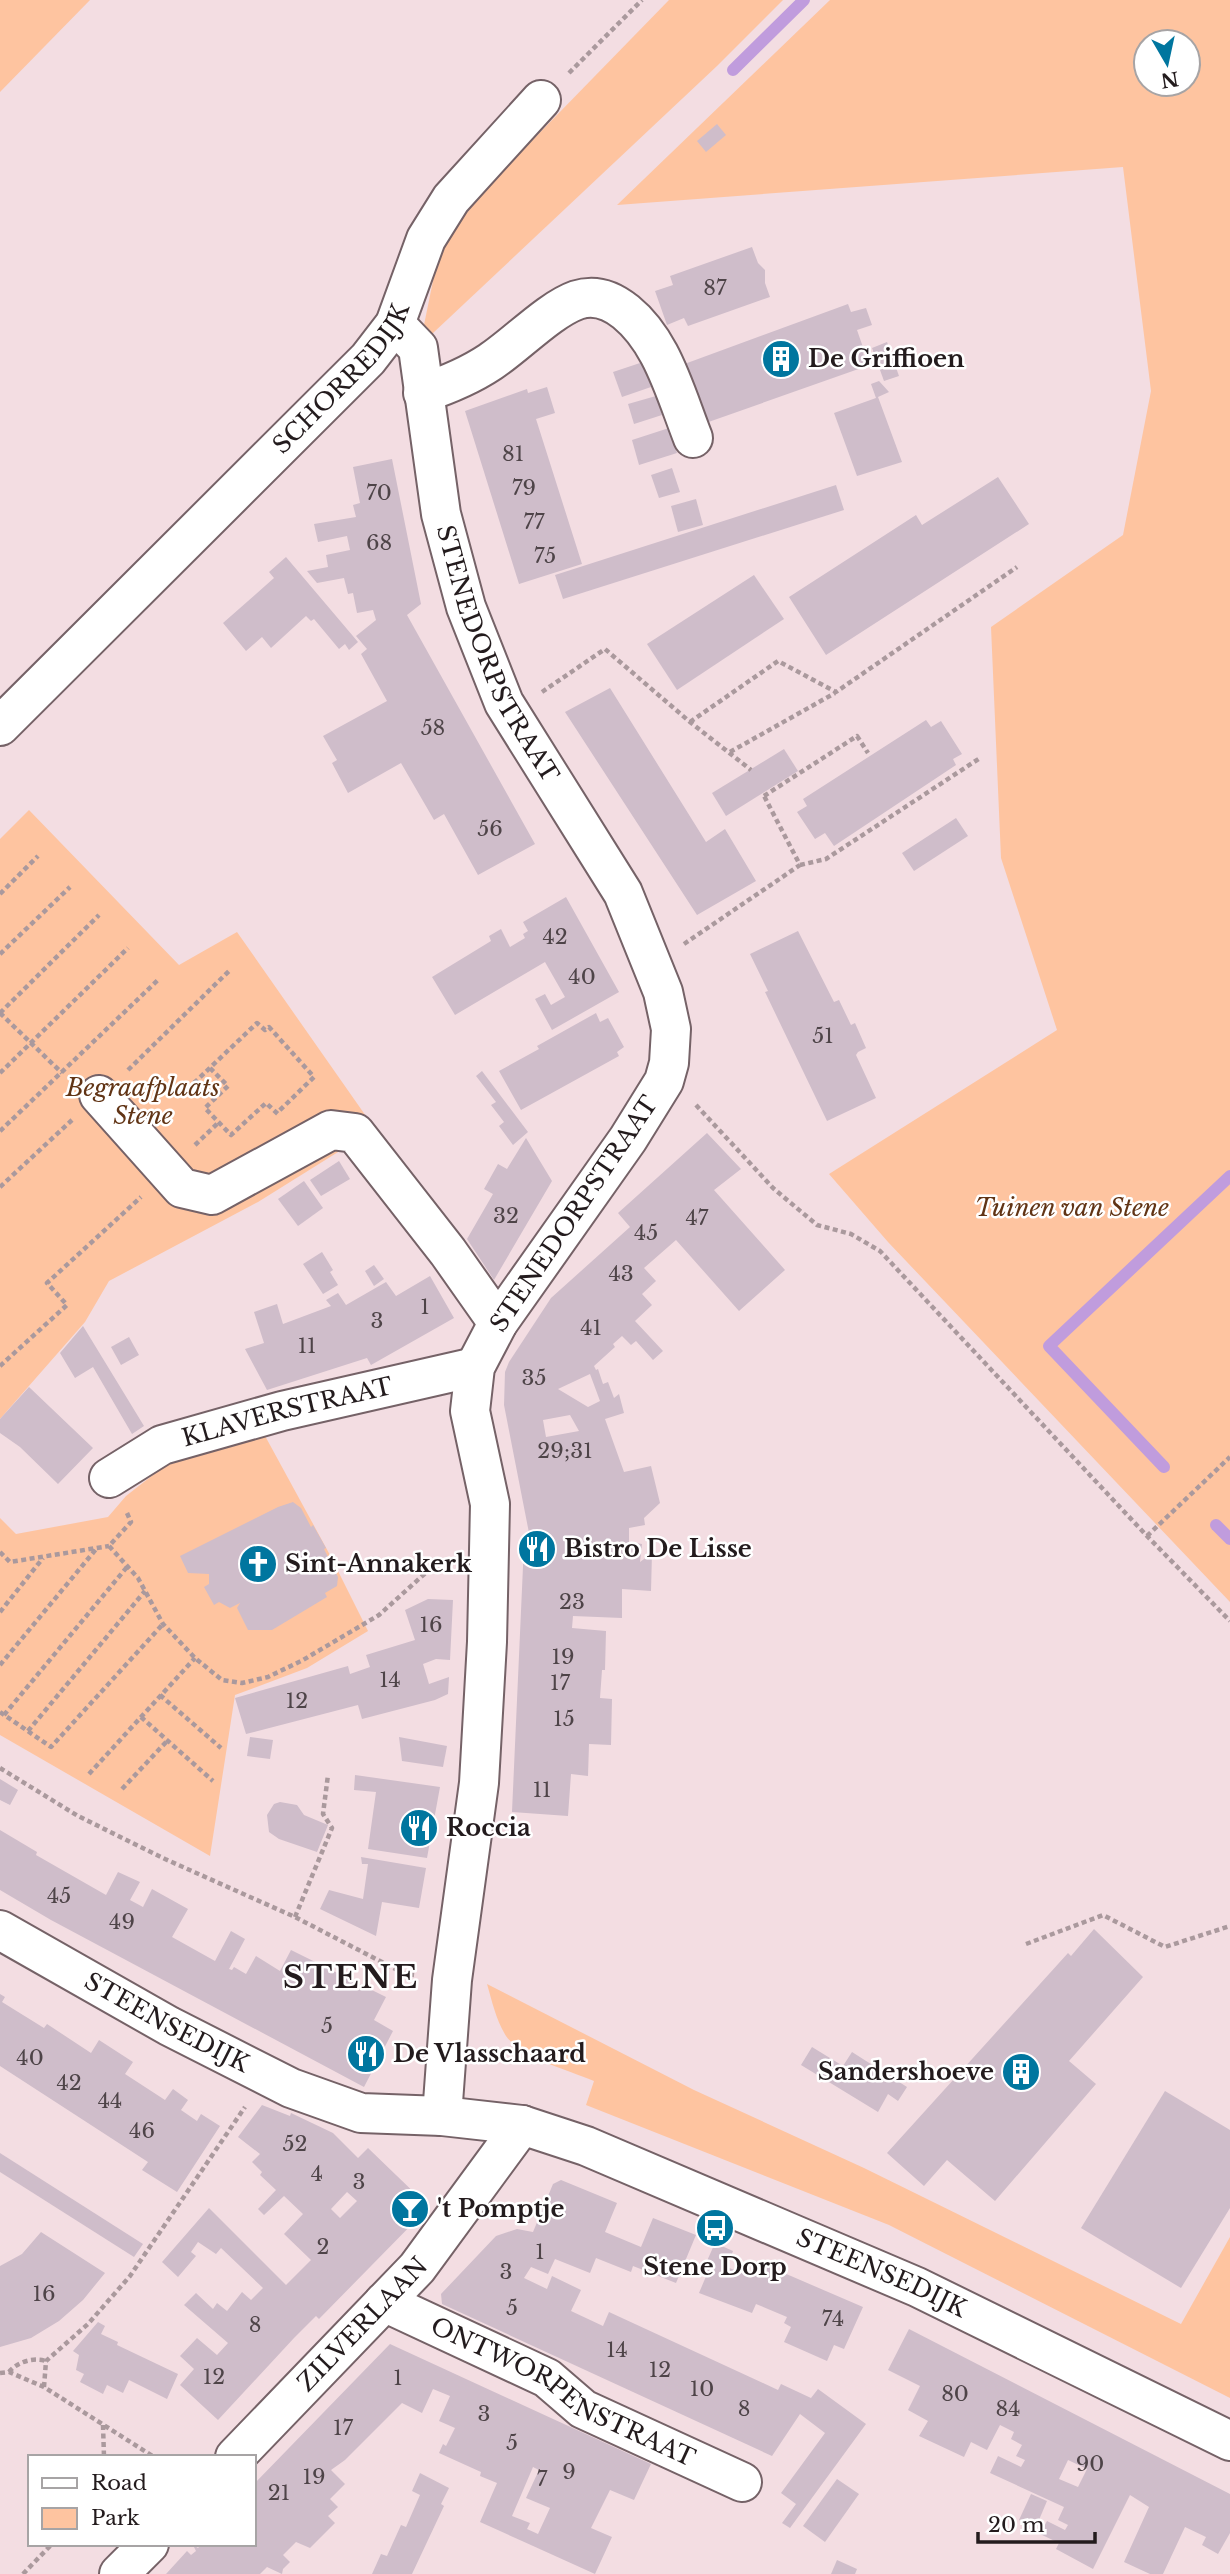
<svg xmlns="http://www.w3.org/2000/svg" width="1230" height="2574" font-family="'Libre Baskerville',serif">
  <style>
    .green { fill: #fec4a0; fill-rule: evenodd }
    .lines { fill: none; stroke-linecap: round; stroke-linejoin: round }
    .stream { stroke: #c09cdd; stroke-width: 12 }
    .building { fill: #cfbdca; fill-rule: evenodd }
    .minor-casing { stroke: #756267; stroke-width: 42 }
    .path { stroke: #aa999d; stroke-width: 4.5; stroke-dasharray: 5 3.5; stroke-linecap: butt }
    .minor { stroke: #fff; stroke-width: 38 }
    .labels { text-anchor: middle; stroke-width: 5; stroke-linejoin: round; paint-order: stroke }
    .number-label { font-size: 21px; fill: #4e4448 }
    .poi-label { font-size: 24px; font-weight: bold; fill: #231b1d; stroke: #fff; text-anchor: start }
    .street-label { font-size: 24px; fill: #231b1d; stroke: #fff }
    .park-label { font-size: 24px; font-style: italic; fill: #613415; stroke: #fff }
    .district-label { font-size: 32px; font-weight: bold; letter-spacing: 2px; fill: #231b1d; stroke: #fff }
  </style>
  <rect width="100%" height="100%" fill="#f3dde2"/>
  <g class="green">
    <path d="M0 0H90L0 92Z"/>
    <path d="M669 0H783L717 66 432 334 424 325 443 232Z"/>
    <path d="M830 0H1230V1602L888 1242 829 1174 1057 1030 1001 858 991 627 1123 535 1151 391 1123 167 617 205ZM1146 42H1188V84H1146Z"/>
    <path d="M29 810 179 965 237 932 375 1129 258 1202 109 1281 85 1322 0 1419V839Z"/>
    <path d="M264 1434 330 1555 368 1631 307 1668 235 1695 210 1856 0 1735V1518L16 1534 108 1517 126 1496 167 1464Z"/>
    <path d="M487 1984 694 2090 864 2168 1181 2324 1230 2237V2398L889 2225 586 2105 594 2081C568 2070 522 2058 506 2036 496 2020 492 2001 487 1984Z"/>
  </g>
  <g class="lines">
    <g class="stream">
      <path d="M733 70 804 0"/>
      <path d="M1164 1467 1049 1346 1230 1176"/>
      <path d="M1216 1525 1230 1539"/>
    </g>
  </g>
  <g class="building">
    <path d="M717 124 726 135 706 152 697 141Z"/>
    <path d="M752 247 758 263 765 270V283L770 297 688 326 684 318 667 325 655 291 673 285 670 276Z"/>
    <path d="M848 304 851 312 866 308 872 325 857 330 865 353H863L867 366 700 425 679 366Z"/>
    <path d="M887 342 899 376 884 381 872 348Z"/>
    <path d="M643 362 651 387 622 397 613 372Z"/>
    <path d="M879 381 889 392 878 397 902 462 857 476 834 413 876 398 871 384Z"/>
    <path d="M547 387 555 413 536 419 582 564 519 584 465 411 527 389 528 393Z"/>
    <path d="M656 396 662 415 634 424 628 404Z"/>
    <path d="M669 428 677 453 639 465 632 440Z"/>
    <path d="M392 459 421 604 407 615 535 844 478 875 444 814 434 820 401 763 348 793 332 763 337 760 323 736 387 701 361 654 367 649 356 636 376 620 373 610 357 613 353 593 348 594 344 578 317 583 307 571 328 567 326 555 350 550 347 536 318 542 314 524 356 517 353 505 360 503 353 467Z"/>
    <path d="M672 468 680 492 659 498 651 475Z"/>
    <path d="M998 477 1029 524 826 655 789 597 916 515 922 525Z"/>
    <path d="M836 485 844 510 563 599 555 575Z"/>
    <path d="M696 499 703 525 678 532 671 506Z"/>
    <path d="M286 557 358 642 349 650 345 644 339 649 314 619 311 621 306 616 271 648 262 637 246 651 223 623 274 578 269 572Z"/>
    <path d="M754 575 784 619 677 690 647 644Z"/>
    <path d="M610 688 706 842 725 829 756 881 697 915 565 712Z"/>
    <path d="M926 720 931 727 941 721 962 754 953 759 956 765 834 846 825 833 815 839 797 812 807 806 803 799Z"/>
    <path d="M784 749 798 771 726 816 712 793Z"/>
    <path d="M956 818 968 836 914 871 902 853Z"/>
    <path d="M566 897 619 992 552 1030 535 999 545 994 551 1005 565 997 545 962 455 1015 432 977 491 941 489 936 501 929 510 947 525 938 523 934 528 931 523 922Z"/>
    <path d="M798 931 834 1002 839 1000 851 1025 855 1023 866 1048 858 1052 856 1055 876 1098 827 1121 765 992 768 991 750 954Z"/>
    <path d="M596 1013 600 1022 608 1018 624 1047 617 1052 619 1056 521 1110 499 1071 539 1049 537 1046Z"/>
    <path d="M482 1071 528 1132 513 1145 499 1126 504 1122 491 1105 496 1102 476 1076Z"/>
    <path d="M707 1133 741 1169 714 1190 785 1270 739 1311 676 1240 644 1268 656 1281 642 1294 652 1305 635 1321 663 1351 653 1360 636 1341 631 1345 622 1336 613 1344 615 1347 594 1366 596 1370 598 1369 603 1384 608 1382 614 1398 619 1394 624 1413 605 1419 624 1472 651 1466 660 1503 644 1518 645 1525 629 1528V1542L642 1544 640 1562 652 1553 651 1591 622 1589V1618L573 1616 572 1628 606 1631 605 1670H602L600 1698 612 1699 611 1745 589 1744 588 1776 571 1774 568 1816 512 1812 524 1544 530 1538 504 1405 505 1372 509 1362 551 1298 630 1227 618 1213ZM590 1374 600 1401 588 1407 558 1389ZM570 1415 579 1431 546 1437 543 1420Z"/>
    <path d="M526 1138 552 1181 494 1280 467 1239 493 1194 484 1189 498 1164 507 1169Z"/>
    <path d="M339 1161 350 1179 321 1196 310 1180Z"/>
    <path d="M304 1181 323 1208 298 1226 278 1199Z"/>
    <path d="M322 1252 333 1270 330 1272 338 1285 323 1294 303 1264Z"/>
    <path d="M374 1265 384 1279 374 1286 365 1271Z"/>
    <path d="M430 1276 454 1318 371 1365 367 1358 267 1390 245 1349 264 1343 254 1312 277 1304 283 1324 331 1306 326 1300 338 1293 346 1305 386 1282 396 1296Z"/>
    <path d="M83 1326 144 1426 132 1434 93 1367 75 1378 60 1353Z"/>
    <path d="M129 1337 139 1355 121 1365 111 1347Z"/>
    <path d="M29 1387 93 1448 58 1484 20 1447 0 1433V1419Z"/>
    <path d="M293 1502 301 1508 311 1527 313 1525 326 1548 324 1549 338 1577 337 1586 325 1593 327 1597 272 1630H248L237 1608 240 1603 230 1608 219 1602 214 1605 204 1587 209 1584V1574L188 1573 180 1556 278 1507Z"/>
    <path d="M428 1599 453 1600 450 1660 436 1659 423 1664 429 1684 449 1677 448 1694 435 1700 362 1719 358 1705 246 1734 235 1698 348 1666 350 1674 370 1667 366 1655 415 1640 405 1610Z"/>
    <path d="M250 1737 273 1740 270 1759 247 1756Z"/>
    <path d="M399 1737 447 1746 443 1767 402 1761Z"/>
    <path d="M355 1775 440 1787 427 1858 368 1849 376 1792 354 1790Z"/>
    <path d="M0 1779 18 1790 10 1805 0 1800Z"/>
    <path d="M280 1802 297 1805 304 1815 328 1825 317 1852 279 1839 269 1832 267 1815 274 1804Z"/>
    <path d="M0 1830 37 1852 36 1855 106 1895 118 1872 140 1882 130 1900 143 1907 152 1889 188 1909 172 1937 215 1961 231 1931 245 1939 229 1969 232 1970 234 1967 246 1974 256 1956 280 1971 291 1950 386 1997 374 2020 393 2031 364 2087 51 1920 0 1890Z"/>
    <path d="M361 1857 426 1868 419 1908 382 1902 376 1936 320 1909 329 1890 363 1899 368 1864H362Z"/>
    <path d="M1094 1929 1143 1977 1069 2061 1096 2084 995 2201 947 2160 924 2186 887 2153 1068 1953 1071 1956Z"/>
    <path d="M0 1994 5 1997 2 2002 44 2028 47 2024 91 2053 99 2040 133 2062 125 2074 165 2100 173 2089 188 2100 181 2110 197 2121 201 2114 220 2126 177 2192 142 2170 148 2162 0 2066Z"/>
    <path d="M812 2047 843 2066 852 2052 907 2087 898 2101 888 2094 878 2112 801 2065Z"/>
    <path d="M1165 2091 1230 2130V2208L1181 2288 1081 2228Z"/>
    <path d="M262 2105 290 2116 291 2113 333 2133 358 2158 368 2148 424 2202V2212L319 2319 316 2316 294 2338 218 2420 180 2385 194 2369 180 2356 197 2338 217 2355 228 2343 184 2305 196 2293 213 2309 217 2303 227 2311 242 2292 251 2300 263 2288 221 2248 216 2254 198 2242 191 2252 196 2256 178 2277 162 2262 209 2208 286 2285 311 2260 284 2234 303 2214 284 2196 264 2215 258 2209 276 2190 260 2175 262 2172 252 2162 260 2154 238 2137ZM347 2192 357 2201 340 2218 331 2209Z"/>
    <path d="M0 2153 143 2244 134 2257 0 2172Z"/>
    <path d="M561 2180 617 2203 605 2232 641 2247 653 2218 696 2235 676 2283 633 2266 631 2272 596 2258 590 2273 555 2259 548 2274 531 2267 524 2278 547 2289 552 2276 581 2290 571 2311 603 2326 609 2312 778 2390 781 2384 811 2398 818 2389 866 2424 790 2528 782 2523 796 2504 781 2493 825 2433 800 2414 772 2456 442 2304 441 2294 496 2236 517 2229 533 2232 553 2184Z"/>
    <path d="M41 2232 105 2273 83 2300 59 2321 31 2338 0 2347V2266L22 2254Z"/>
    <path d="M715 2243 733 2251 727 2267 749 2276 756 2261 863 2307 844 2349 834 2345 827 2361 784 2342 791 2327 784 2323 787 2317 756 2304 752 2313 699 2293 707 2274 702 2272Z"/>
    <path d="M98 2322 105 2326 101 2334 118 2342 117 2345 178 2374 167 2399 129 2380 123 2393 107 2385 103 2394 80 2382 84 2374 76 2370 79 2355 73 2351Z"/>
    <path d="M909 2329 1230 2494V2533L1218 2554 1202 2545 1206 2537 1185 2527 1163 2574H1150L1124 2562 1149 2507 1130 2495 1093 2569 1056 2549 1059 2543 1040 2534 1047 2521 1065 2530 1068 2525 1058 2520 1064 2507 990 2473 998 2456 1021 2467 1025 2460 1016 2456 1022 2445 1011 2439 1014 2432 1000 2425 987 2450 971 2442 964 2457 919 2436 928 2421 908 2410 920 2386 888 2370ZM1068 2460 1087 2469 1078 2487 1059 2479Z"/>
    <path d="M390 2344 651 2464 634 2500 610 2490 591 2528 612 2537 595 2574 480 2522 497 2483 480 2476 481 2472 439 2453 443 2444 446 2446 455 2428 439 2421 450 2396 433 2389 422 2413 402 2403 345 2460 331 2470 345 2484 330 2499 338 2507 328 2516 335 2523 310 2548 296 2542 283 2555 290 2562 283 2569 282 2574 267 2567 260 2574H166L187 2551 191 2555 196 2551 193 2545 198 2548 202 2544H254V2484ZM533 2467 539 2470 526 2498 550 2508 538 2534 527 2529 530 2523 512 2516Z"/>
    <path d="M420 2473 449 2488 441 2504 444 2506 412 2574H372L381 2554 387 2556 401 2525 406 2527 420 2495 412 2491Z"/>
    <path d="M837 2479 859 2494 825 2542 803 2526Z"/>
    <path d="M1031 2494 1047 2501 1036 2527 1019 2520Z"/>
    <path d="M837 2560 857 2569 855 2574H831Z"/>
  </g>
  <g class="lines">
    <defs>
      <g id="minor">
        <path id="s1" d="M395 324 418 348 441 514 466 607 504 703 623 893 663 992 671 1029 669 1063 664 1081 628 1139 498 1323 475 1367 470 1411 490 1504 487 1642 479 1783 452 1980 442 2116"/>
        <path d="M423 393C447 385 469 376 490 362 516 345 549 310 577 300 613 288 644 326 659 354 673 380 682 410 693 438"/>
        <path id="s2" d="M0 726 368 359 395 324 426 239 451 199 541 100"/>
        <path d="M99 1095 182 1188 212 1195 331 1130 355 1133 448 1252 498 1323"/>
        <path id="s3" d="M109 1478 162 1445 282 1411 475 1367"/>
        <path id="s4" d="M0 1930 169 2026 291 2088 361 2113 442 2116 522 2125 586 2146 917 2287 1230 2441"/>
        <path id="s5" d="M384 2302 547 2378 583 2409 742 2482"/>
        <path id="s6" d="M235 2457 417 2268 522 2125"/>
        <path d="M119 2574 149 2544"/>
      </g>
    </defs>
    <use href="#minor" class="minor-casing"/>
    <g class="path">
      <path d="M569 73 642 0"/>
      <path d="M542 692 605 649 690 722 751 770"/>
      <path d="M690 722 778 661 836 692 1017 567"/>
      <path d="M730 752 835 693"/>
      <path d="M764 796 857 736 868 753"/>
      <path d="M800 865 826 859 980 758"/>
      <path d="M0 894 38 856"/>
      <path d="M684 944 800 865 763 794"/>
      <path d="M0 954 70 887"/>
      <path d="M0 1013 99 915"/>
      <path d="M0 1013 62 1073"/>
      <path d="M210 1068 228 1086 205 1108 231 1135 266 1103 279 1115"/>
      <path d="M128 1070 230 970"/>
      <path d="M0 1073 128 948"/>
      <path d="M194 1083 257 1023 265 1030 269 1027 314 1077 278 1112"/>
      <path d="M696 1105 773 1188 817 1225 851 1234 880 1251 1147 1536 1230 1621"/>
      <path d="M0 1131 158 980"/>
      <path d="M195 1145 218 1123"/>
      <path d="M0 1187 72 1120"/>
      <path d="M0 1366 67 1305 47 1283 141 1197"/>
      <path d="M127 1513 131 1522 109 1546 138 1578 163 1624 195 1658 222 1680 242 1683 268 1677 303 1660 379 1615 431 1568"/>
      <path d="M1147 1536 1230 1457"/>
      <path d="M0 1552 10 1562 109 1546"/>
      <path d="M0 1612 43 1558"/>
      <path d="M0 1665 97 1548"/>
      <path d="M160 1695 221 1748"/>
      <path d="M0 1712 51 1747 163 1624"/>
      <path d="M4 1715 127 1567"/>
      <path d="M141 1717 213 1781"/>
      <path d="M28 1731 145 1591"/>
      <path d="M0 1768 78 1816 165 1859 295 1917 405 1974 415 1975"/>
      <path d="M89 1774 195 1658"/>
      <path d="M122 1789 167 1741"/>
      <path d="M295 1917 332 1828 323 1814 328 1775"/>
      <path d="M1026 1944 1103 1915 1165 1947 1230 1926"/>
      <path d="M9 2372C17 2362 33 2357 46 2361"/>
      <path d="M0 2373 9 2372 44 2387 154 2457"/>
      <path d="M44 2387 46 2361 88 2324 130 2276 245 2107"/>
      <path d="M103 2425 104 2457"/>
      <path d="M23 2574 52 2544"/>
    </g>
    <use href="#minor" class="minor"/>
  </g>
  <defs>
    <symbol id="building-disc" viewBox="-11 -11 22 22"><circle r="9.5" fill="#00769f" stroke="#fff"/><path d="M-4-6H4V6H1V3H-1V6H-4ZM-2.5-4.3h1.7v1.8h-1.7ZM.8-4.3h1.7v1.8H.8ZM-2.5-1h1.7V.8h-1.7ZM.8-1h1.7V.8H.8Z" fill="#fff"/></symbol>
    <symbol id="restaurant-disc" viewBox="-11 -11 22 22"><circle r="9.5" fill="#00769f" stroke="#fff"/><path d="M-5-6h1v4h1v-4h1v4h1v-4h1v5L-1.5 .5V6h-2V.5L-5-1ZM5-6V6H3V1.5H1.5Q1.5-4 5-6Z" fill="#fff"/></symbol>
    <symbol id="church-disc" viewBox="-11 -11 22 22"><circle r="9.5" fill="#00769f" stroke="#fff"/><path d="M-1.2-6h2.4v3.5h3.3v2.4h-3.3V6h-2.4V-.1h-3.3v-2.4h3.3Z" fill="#fff"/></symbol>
    <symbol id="bar-disc" viewBox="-11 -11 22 22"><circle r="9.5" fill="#00769f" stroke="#fff"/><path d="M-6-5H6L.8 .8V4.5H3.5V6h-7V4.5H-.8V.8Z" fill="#fff"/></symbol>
    <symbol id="bus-disc" viewBox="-11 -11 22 22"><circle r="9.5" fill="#00769f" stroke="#fff"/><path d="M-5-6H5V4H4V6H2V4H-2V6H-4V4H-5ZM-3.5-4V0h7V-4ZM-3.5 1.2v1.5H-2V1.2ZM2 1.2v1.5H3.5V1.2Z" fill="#fff"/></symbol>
  </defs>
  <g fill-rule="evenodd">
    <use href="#building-disc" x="759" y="337" width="44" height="44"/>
    <use href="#restaurant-disc" x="515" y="1527" width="44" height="44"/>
    <use href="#church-disc" x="236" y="1542" width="44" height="44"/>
    <use href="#restaurant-disc" x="397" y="1806" width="44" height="44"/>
    <use href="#restaurant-disc" x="344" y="2032" width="44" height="44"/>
    <use href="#building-disc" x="999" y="2050" width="44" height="44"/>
    <use href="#bar-disc" x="388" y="2187" width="44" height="44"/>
    <use href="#bus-disc" x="693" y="2206" width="44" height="44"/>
  </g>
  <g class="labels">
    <g class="number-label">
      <text x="715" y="295">87</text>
      <text x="513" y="461">81</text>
      <text x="524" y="495">79</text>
      <text x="379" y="500">70</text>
      <text x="534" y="529">77</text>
      <text x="379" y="550">68</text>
      <text x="545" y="563">75</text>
      <text x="433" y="735">58</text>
      <text x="490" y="836">56</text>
      <text x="555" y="944">42</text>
      <text x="582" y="984">40</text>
      <text x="823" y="1043">51</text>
      <text x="506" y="1223">32</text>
      <text x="697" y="1225">47</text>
      <text x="646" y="1240">45</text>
      <text x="621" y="1281">43</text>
      <text x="425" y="1314">1</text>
      <text x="377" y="1328">3</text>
      <text x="591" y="1335">41</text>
      <text x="307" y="1353">11</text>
      <text x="534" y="1385">35</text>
      <text x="565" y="1458">29;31</text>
      <text x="572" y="1609">23</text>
      <text x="431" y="1632">16</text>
      <text x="563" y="1664">19</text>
      <text x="390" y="1687">14</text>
      <text x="560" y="1690">17</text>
      <text x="297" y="1708">12</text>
      <text x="564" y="1726">15</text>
      <text x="542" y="1797">11</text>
      <text x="59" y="1903">45</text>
      <text x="122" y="1929">49</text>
      <text x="327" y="2033">5</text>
      <text x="30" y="2065">40</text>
      <text x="69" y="2090">42</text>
      <text x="110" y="2108">44</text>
      <text x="142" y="2138">46</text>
      <text x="295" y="2151">52</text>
      <text x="317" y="2181">4</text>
      <text x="359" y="2189">3</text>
      <text x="323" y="2254">2</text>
      <text x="540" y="2259">1</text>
      <text x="506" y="2279">3</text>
      <text x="44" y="2301">16</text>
      <text x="512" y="2315">5</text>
      <text x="833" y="2326">74</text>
      <text x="255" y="2332">8</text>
      <text x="617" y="2357">14</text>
      <text x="660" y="2377">12</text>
      <text x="214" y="2384">12</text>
      <text x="398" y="2385">1</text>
      <text x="702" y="2396">10</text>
      <text x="955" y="2401">80</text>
      <text x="744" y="2416">8</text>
      <text x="1008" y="2416">84</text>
      <text x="484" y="2421">3</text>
      <text x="343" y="2435">17</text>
      <text x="512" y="2450">5</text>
      <text x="1090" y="2471">90</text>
      <text x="569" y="2479">9</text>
      <text x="314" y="2484">19</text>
      <text x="542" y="2486">7</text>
      <text x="279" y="2500">21</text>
    </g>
    <g class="poi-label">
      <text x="808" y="367">De Griffioen</text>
      <text x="564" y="1557">Bistro De Lisse</text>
      <text x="285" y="1572">Sint-Annakerk</text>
      <text x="446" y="1836">Roccia</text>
      <text x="393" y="2062">De Vlasschaard</text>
      <text x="994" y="2080" text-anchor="end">Sandershoeve</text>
      <text x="437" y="2217">'t Pomptje</text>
      <text x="715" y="2275" text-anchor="middle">Stene Dorp</text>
    </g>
    <g class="street-label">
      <text dy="8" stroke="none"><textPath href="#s2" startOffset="488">SCHORREDIJK</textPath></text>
      <text dy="8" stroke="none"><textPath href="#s1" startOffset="352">STENEDORPSTRAAT</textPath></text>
      <text transform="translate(574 1214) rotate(-56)" y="8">STENEDORPSTRAAT</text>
      <text dy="8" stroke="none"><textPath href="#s3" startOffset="192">KLAVERSTRAAT</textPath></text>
      <text dy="8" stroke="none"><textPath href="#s4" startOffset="191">STEENSEDIJK</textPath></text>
      <text dy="8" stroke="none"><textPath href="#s4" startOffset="956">STEENSEDIJK</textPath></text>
      <text dy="8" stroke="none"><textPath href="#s6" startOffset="184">ZILVERLAAN</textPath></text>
      <text dy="8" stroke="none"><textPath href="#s5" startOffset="201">ONTWORPENSTRAAT</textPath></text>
    </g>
    <g class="park-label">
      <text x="143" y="1096">Begraafplaats<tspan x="143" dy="28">Stene</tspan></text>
      <text x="1072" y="1216">Tuinen van Stene</text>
    </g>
    <g class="district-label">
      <text x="351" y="1988">STENE</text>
    </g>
  </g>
  <rect x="28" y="2455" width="228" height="91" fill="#ffffff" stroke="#a7a4a5" stroke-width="2"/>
  <rect x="42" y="2478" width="35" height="10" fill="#ffffff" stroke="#a7a4a5" stroke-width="2"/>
  <text x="91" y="2490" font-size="21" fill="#231b1d">Road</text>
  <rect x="42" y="2508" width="35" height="21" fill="#fec4a0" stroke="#a7a4a5" stroke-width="2"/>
  <text x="91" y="2525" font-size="21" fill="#231b1d">Park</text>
  <g transform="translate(1167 63) rotate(171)"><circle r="33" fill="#ffffff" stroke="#a7a4a5" stroke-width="2"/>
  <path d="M0-5L12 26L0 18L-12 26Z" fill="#00769f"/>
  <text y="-10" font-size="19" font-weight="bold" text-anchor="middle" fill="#231b1d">N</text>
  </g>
  <path d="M978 2532v10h117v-10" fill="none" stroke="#231b1d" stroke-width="3.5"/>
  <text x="988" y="2532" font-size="21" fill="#231b1d" stroke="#ffffff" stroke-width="5" paint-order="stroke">20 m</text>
</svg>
